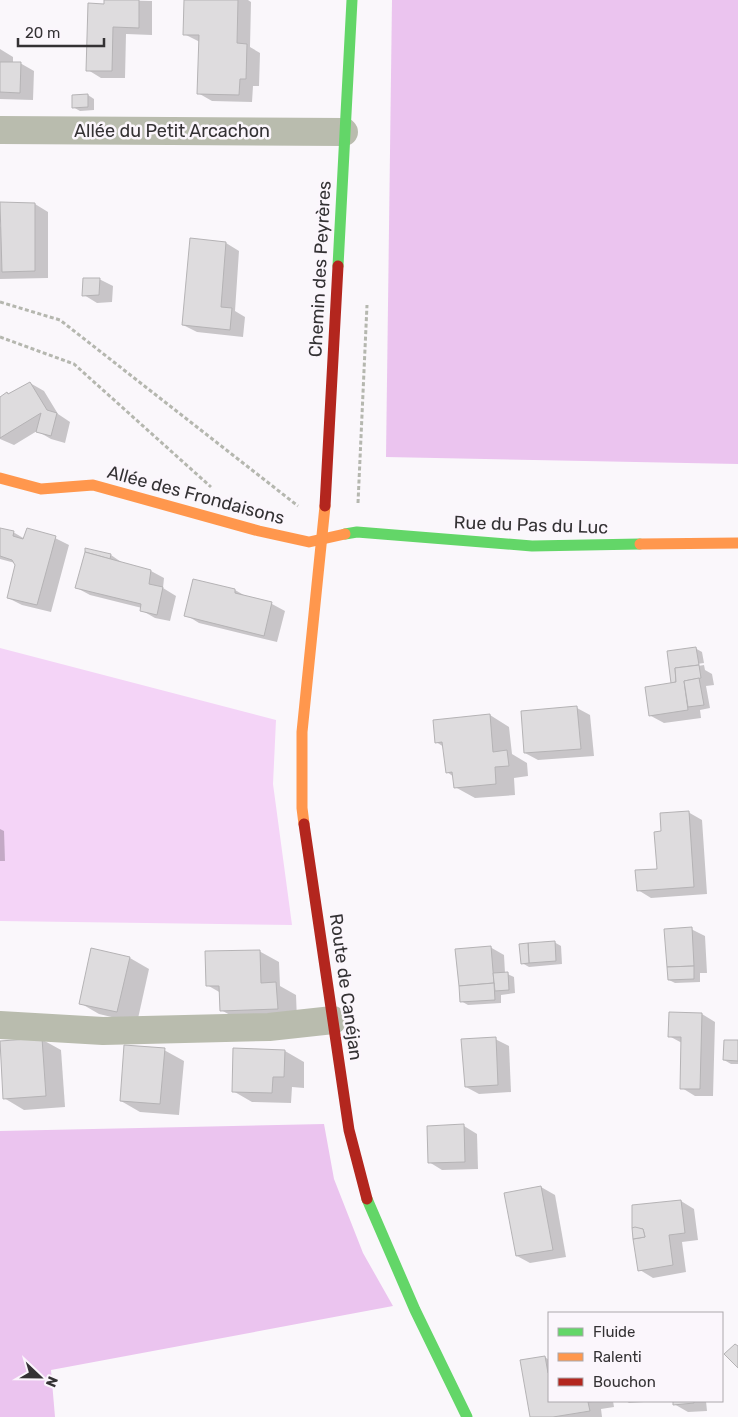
<svg xmlns="http://www.w3.org/2000/svg" width="738" height="1417" font-family="Rubik,sans-serif">
  <style>
    .green { fill: #f4d4f7 }
    .forest { fill: #ebc4ef }
    .shadow { fill: #0003 }
    .building { fill: #dedcde; stroke: #b5b3b5 }
    .lines { fill: none; stroke-linecap: round; stroke-linejoin: round }
    .path { stroke: #b5b7af; stroke-width: 3; stroke-dasharray: 4 2.5; stroke-linecap: butt }
    .street { stroke: #b9bcae; stroke-width: 28 }
    .fast { stroke: #63d668; stroke-width: 11 }
    .slow { stroke: #ff974d; stroke-width: 11 }
    .jam { stroke: #b3261e; stroke-width: 11 }
    .labels { text-anchor: middle; stroke-width: 5; stroke-linejoin: round; paint-order: stroke }
    .street-label { font-size: 18px; fill: #343234; stroke: #fbf6fc }
  </style>
  <rect width="100%" height="100%" fill="#faf7fb"/>
  <path class="green" d="M0 648 276 720 273 784 292 925 0 921Z"/>
  <g class="forest">
    <path d="M392 0H738V464L386 457Z"/>
    <path d="M324 1124 334 1179 363 1253 393 1306 51 1370 55 1417H0V1131Z"/>
  </g>
  <g class="shadow">
    <path d="M105 0 152 1V35L126 34 125 78H101L88 70Z"/>
    <path d="M185 0H248L251 2 250 47 260 53 259 86H253L252 102 212 101 198 93 200 42 184 34Z"/>
    <path d="M0 49 13 57V63H20L34 71 33 100 0 99Z"/>
    <path d="M88 95 94 99V110L80 111 73 107Z"/>
    <path d="M35 204 48 212V278L0 279V227Z"/>
    <path d="M191 240 226 243 239 251 235 311 245 317 243 337 197 332 183 325Z"/>
    <path d="M99 279 113 286 112 302 97 303 84 295Z"/>
    <path d="M30 383 44 391 58 414 70 422 65 443 51 439 37 431 14 445 0 439V398Z"/>
    <path d="M0 529 13 532 25 539 55 538 69 545 51 612 22 605 8 598 16 565 15 563 0 559Z"/>
    <path d="M111 555 124 564 151 571 164 578 163 588 176 596 170 621 155 618 141 610 142 608 90 595 77 588Z"/>
    <path d="M235 590 249 598 272 604 285 611 277 642 199 623 186 615Z"/>
    <path d="M695 648 702 652 704 663 675 667V670L704 665 705 670 712 674 714 685 706 686 710 708 700 710 701 718 664 723 651 716 646 688 673 684 668 652Z"/>
    <path d="M577 708 590 715 594 756 538 760 525 753Z"/>
    <path d="M490 715 509 727 512 754 527 763 528 776 514 778 515 795 475 798 455 787 454 777 447 772 444 747 436 742Z"/>
    <path d="M688 812 702 820 707 894 651 898 638 890 658 870 663 832Z"/>
    <path d="M0 829 4 831 5 861H0Z"/>
    <path d="M691 929 705 936 707 973H700V982L675 983 669 980Z"/>
    <path d="M554 942 561 946 562 964 529 967 522 963Z"/>
    <path d="M490 947 504 955 505 973 514 977 515 993 501 995V1003L468 1005 461 1001Z"/>
    <path d="M259 951 279 962 280 986 296 995 297 1020 241 1021 221 1010V993L207 985Z"/>
    <path d="M130 958 149 969 137 1023 99 1014 80 1003Z"/>
    <path d="M702 1014 715 1022 713 1096H695L682 1088V1043L669 1036Z"/>
    <path d="M41 1039 61 1050 65 1107 24 1110 4 1098 0 1042Z"/>
    <path d="M495 1039 509 1046 511 1092 479 1094 466 1087Z"/>
    <path d="M738 1041V1064H731L724 1060Z"/>
    <path d="M164 1050 184 1061 179 1115 140 1112 121 1101Z"/>
    <path d="M235 1050 285 1051 304 1062V1088L292 1087 291 1103 252 1102 233 1091Z"/>
    <path d="M464 1126 477 1134 478 1169 442 1170 429 1162Z"/>
    <path d="M541 1187 555 1195 566 1257 530 1263 517 1256 506 1194Z"/>
    <path d="M681 1201 694 1209 698 1240 682 1242 686 1272 653 1278 640 1270Z"/>
    <path d="M545 1357 549 1360V1401H613L614 1407 601 1409 602 1417H531Z"/>
    <path d="M626 1401H644V1402L629 1403Z"/>
    <path d="M674 1401H706L707 1411 688 1412 674 1404Z"/>
  </g>
  <g class="building">
    <path d="M104 0H139V28L113 27 112 71H86L88 3 104 4Z"/>
    <path d="M184 0H238L237 43 247 44 246 79H240L239 95 197 94 199 35H183Z"/>
    <path d="M0 62H21L20 93 0 92Z"/>
    <path d="M88 94V107L72 108V95Z"/>
    <path d="M0 202 35 203V271L2 272Z"/>
    <path d="M190 238 226 242 221 307 232 308 230 330 182 325Z"/>
    <path d="M83 278H100L99 295 82 296Z"/>
    <path d="M30 382 47 410 57 413 51 436 36 432 41 413 0 438V397L7 392 8 394Z"/>
    <path d="M0 528 14 531 13 536 23 539 27 528 56 536 37 605 7 598 15 565 12 560 0 556Z"/>
    <path d="M85 548 111 554 110 559 85 552Z"/>
    <path d="M85 552 151 570 149 584 163 587 157 615 140 611 141 604 75 588Z"/>
    <path d="M193 579 235 589V593L272 602 264 636 184 616Z"/>
    <path d="M696 647 699 665 675 668 676 682 671 683 667 651Z"/>
    <path d="M699 665 701 678 684 681 688 710 649 716 645 687 676 682 675 668Z"/>
    <path d="M699 678 704 705 688 707 684 681Z"/>
    <path d="M577 706 581 749 524 753 521 711Z"/>
    <path d="M490 714 493 752 507 750 509 766 495 767 496 784 454 788 452 772 446 773 442 742 435 743 433 720Z"/>
    <path d="M689 811 694 887 637 891 635 870 657 869 654 832 661 831 660 813Z"/>
    <path d="M692 927 694 966 667 967 664 929Z"/>
    <path d="M555 941 556 961 529 963 528 943Z"/>
    <path d="M528 943 529 963 521 964 519 944Z"/>
    <path d="M491 946 494 983 459 986 455 949Z"/>
    <path d="M91 948 130 957 117 1012 79 1004Z"/>
    <path d="M260 950 261 983 276 982 278 1009 220 1011 219 986H206L205 951Z"/>
    <path d="M694 966V979L668 980 667 967Z"/>
    <path d="M508 972 509 990 495 991 493 973Z"/>
    <path d="M494 983 495 1000 460 1002 459 986Z"/>
    <path d="M669 1012 702 1013 700 1089H680L681 1037H668Z"/>
    <path d="M496 1037 498 1085 465 1087 461 1039Z"/>
    <path d="M42 1038 46 1096 3 1099 0 1041Z"/>
    <path d="M724 1040H738V1061L723 1060Z"/>
    <path d="M124 1045 165 1048 160 1104 120 1101Z"/>
    <path d="M233 1048 285 1050 284 1077H273L272 1093 232 1092Z"/>
    <path d="M464 1124 465 1162 428 1163 427 1126Z"/>
    <path d="M541 1186 553 1250 516 1256 504 1193Z"/>
    <path d="M681 1200 685 1233 669 1235 673 1265 638 1271 633 1239 645 1237 643 1229 632 1228V1205Z"/>
    <path d="M635 1227 643 1229 645 1237 633 1239 632 1228Z"/>
    <path d="M735 1344 738 1346V1368L724 1354Z"/>
    <path d="M545 1356 548 1373H549V1401H596L588 1402 590 1411 553 1417H530L520 1360Z"/>
    <path d="M673 1401H694V1403L673 1405Z"/>
  </g>
  <g class="lines">
    <g class="path">
      <path d="M0 302 60 320 298 506"/>
      <path d="M0 337 74 364 211 487"/>
      <path d="M358 503 367 305"/>
    </g>
    <g class="street">
      <path d="M0 130 344 132"/>
      <path d="M0 1025 103 1031 269 1027 333 1020"/>
    </g>
    <g class="fast">
      <path d="M338 266 352 0"/>
      <path d="M345 534 357 532 532 546 640 544"/>
      <path d="M367 1199 415 1310 467 1417"/>
    </g>
    <g class="slow">
      <path d="M0 478 41 489 93 485 259 531 309 542 345 534"/>
      <path d="M640 544 738 543"/>
      <path d="M304 824 302 808V732L325 506"/>
    </g>
    <g class="jam">
      <path d="M325 506 338 266"/>
      <path d="M304 824 349 1130 367 1199"/>
    </g>
  </g>
  <g class="labels">
    <g class="street-label">
      <text x="172" y="137">Allée du Petit Arcachon</text>
      <text transform="translate(320 269) rotate(-87)" y="6">Chemin des Peyrères</text>
      <text transform="translate(196 495) rotate(15)" y="6">Allée des Frondaisons</text>
      <text transform="translate(531 525) rotate(2)" y="6">Rue du Pas du Luc</text>
      <text transform="translate(346 987) rotate(82)" y="6">Route de Canéjan</text>
    </g>
  </g>
  <rect x="548" y="1312" width="175" height="90" fill="#fbf6fc" stroke="#aba8ac"/>
  <rect x="558" y="1328" width="25" height="8" fill="#63d668" stroke="#aba8ac"/>
  <text x="593" y="1337" font-size="15" fill="#343234">Fluide</text>
  <rect x="558" y="1353" width="25" height="8" fill="#ff974d" stroke="#aba8ac"/>
  <text x="593" y="1362" font-size="15" fill="#343234">Ralenti</text>
  <rect x="558" y="1378" width="25" height="8" fill="#b3261e" stroke="#aba8ac"/>
  <text x="593" y="1387" font-size="15" fill="#343234">Bouchon</text>
  <g transform="translate(40 1377) rotate(112)" stroke="#fbf6fc" stroke-width="4" paint-order="stroke">
  <path d="M0-4L9 19L0 12L-9 19Z" fill="#343234"/>
  <text y="-8" font-size="14" font-weight="bold" text-anchor="middle" fill="#343234">N</text>
  </g>
  <path d="M18 38v8h86v-8" fill="none" stroke="#343234" stroke-width="2.5"/>
  <text x="25" y="38" font-size="15" fill="#343234" stroke="#fbf6fc" stroke-width="4" paint-order="stroke">20 m</text>
</svg>
